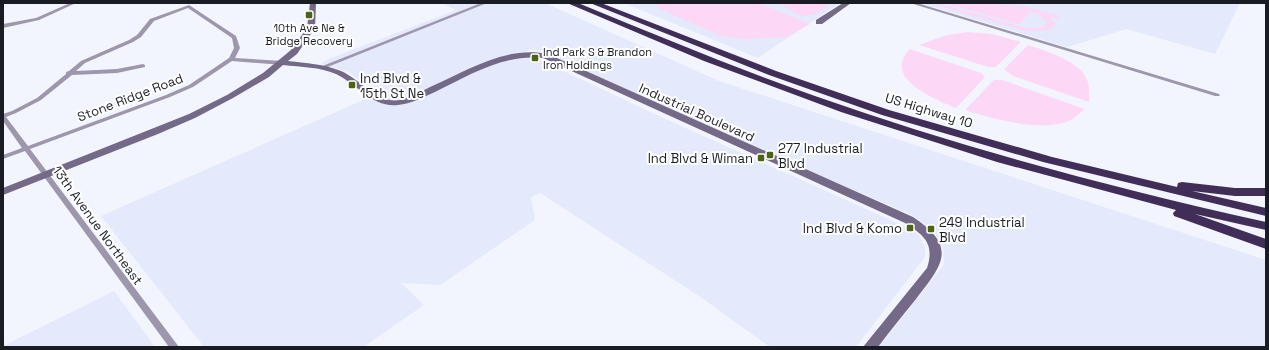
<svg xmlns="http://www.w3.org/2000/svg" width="1269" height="350" font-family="'Space Grotesk',sans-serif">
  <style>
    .built { fill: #e4e9fc }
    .green { fill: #fdd7f6 }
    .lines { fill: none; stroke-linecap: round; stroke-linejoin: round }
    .street { fill: #9e96ac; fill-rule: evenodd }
    .secondary { fill: #756988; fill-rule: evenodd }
    .highway { fill: #402e58; fill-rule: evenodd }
    .poi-dot { fill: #4c6514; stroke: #fff; stroke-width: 1.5 }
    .labels { text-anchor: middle; stroke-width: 4; stroke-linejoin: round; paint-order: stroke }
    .far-poi-label { font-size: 11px; fill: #1a1c24; stroke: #fff }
    .poi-label { font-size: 13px; fill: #1a1c24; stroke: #fff; text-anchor: start }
    .street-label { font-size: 13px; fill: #1a1c24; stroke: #fff }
  </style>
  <rect width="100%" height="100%" fill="#f2f5fe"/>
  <g class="built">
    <path d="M441 3H545L719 81 1266 260V347H879L944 264 943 247 934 231 912 215 740 141 543 51 529 49 523 58 538 59 661 117 904 226 918 234 925 246V257L856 347H770L699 296 540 193 531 197 535 220 440 285 401 283 424 305 363 347H204L101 216 370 97 381 94 348 72 321 64 326 60 456 10Z"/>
    <path d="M624 3H840L758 58Z"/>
    <path d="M920 3H1240L1215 54 1126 29 1067 47Z"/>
    <path d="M114 291 155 347H3V346Z"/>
  </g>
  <g class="green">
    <path d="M654 3H758L810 24 787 37 745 39 721 36 660 9Z"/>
    <path d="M780 3H829C823 12 807 19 797 14 791 11 785 7 780 3Z"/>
    <path d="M929 3H937L1026 28H1041L1048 22 1038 14 1002 3H1012L1060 16 1058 18 1050 17 1055 23 1052 28 1042 31H1026Z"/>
    <path d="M944 3H996L1031 12 1019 24Z"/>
    <path d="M968 32 992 34 1021 42 996 67H988L919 45 947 35Z"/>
    <path d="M1028 45C1044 50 1082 62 1087 80 1090 87 1089 95 1089 102L1013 76 1004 69Z"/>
    <path d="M910 49 981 73 985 77 956 108C935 99 881 78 910 49Z"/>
    <path d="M994 80H1002L1085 109C1081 112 1077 116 1073 119 1045 134 994 119 965 110Z"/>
  </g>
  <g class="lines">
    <g class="street">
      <path d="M70 3H76L39 20 3 28V24L36 18Z"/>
      <path d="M481 3H487L325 68 323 69 320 67Z"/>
      <path d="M910 3H917L1219 94 1220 95 1219 96H1215Z"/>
      <path d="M189 5 236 36 240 48 235 58 283 61 286 63 283 65 232 61 193 87 170 97 30 149 179 347H169L25 151 3 159V155L22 148 3 121V114L12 111 37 98 66 74V72L69 71 81 61 129 40 137 35 150 19ZM188 8 232 38 234 48 229 58 189 85 166 95 28 146 6 117 16 113 41 100 72 75 117 73 145 67V65L143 64 117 69 76 71 85 63 133 42 141 37 154 21Z"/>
    </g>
    <g class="secondary">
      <path d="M310 3H316L315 28 297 54 288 61C306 63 324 64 341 71 360 79 377 104 400 100 410 98 420 92 430 87 466 71 507 45 548 54L913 217C958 247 943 264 916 299 903 315 890 331 878 347H863L927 268C935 244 924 235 905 223L543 58C503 54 470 75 435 92 423 97 411 104 398 105 373 108 357 84 336 74 320 67 301 67 283 65L269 77 233 98 195 118 158 134 3 195V188L189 114 227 95 263 73 291 50 307 28Z"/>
      <path d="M843 3H851L822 24H816V20Z"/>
    </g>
    <g class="highway">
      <path d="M567 3H578C656 35 735 68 815 96 963 148 1113 188 1266 222V230L1195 214 1266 239V249L1174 216 1173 213 1176 210 997 162 841 112 704 61Z"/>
      <path d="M590 3H601L776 71 889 110 1052 157 1177 187 1178 183 1182 182 1235 188H1266V196H1235L1192 191 1266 208V216L1043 162 882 115 769 75Z"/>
    </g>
  </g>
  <g class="poi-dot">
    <rect x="305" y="11" width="8" height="8" rx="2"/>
    <rect x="531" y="54" width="8" height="8" rx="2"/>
    <rect x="348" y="81" width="8" height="8" rx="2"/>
    <rect x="766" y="151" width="8" height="8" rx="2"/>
    <rect x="757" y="154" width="8" height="8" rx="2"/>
    <rect x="906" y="224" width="8" height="8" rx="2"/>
    <rect x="927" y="225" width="8" height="8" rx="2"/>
  </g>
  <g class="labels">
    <g class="far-poi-label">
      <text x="309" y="32">10th Ave Ne &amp;<tspan x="309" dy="13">Bridge Recovery</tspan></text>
      <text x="543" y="56" text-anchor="start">Ind Park S &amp; Brandon<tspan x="543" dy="13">Iron Holdings</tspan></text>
    </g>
    <g class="poi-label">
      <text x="360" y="83">Ind Blvd &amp;<tspan x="360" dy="15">15th St Ne</tspan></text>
      <text x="778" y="153">277 Industrial<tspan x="778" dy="15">Blvd</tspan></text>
      <text x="753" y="163" text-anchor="end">Ind Blvd &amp; Wiman</text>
      <text x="939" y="227">249 Industrial<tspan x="939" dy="15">Blvd</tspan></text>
      <text x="902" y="233" text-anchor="end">Ind Blvd &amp; Komo</text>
    </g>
    <g class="street-label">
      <text transform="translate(130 97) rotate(-21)" y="5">Stone Ridge Road</text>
      <text transform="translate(929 110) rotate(17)" y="5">US Highway 10</text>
      <text transform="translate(697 112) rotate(24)" y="5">Industrial Boulevard</text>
      <text transform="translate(98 225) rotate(54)" y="5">13th Avenue Northeast</text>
    </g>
  </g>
  <rect width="1269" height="350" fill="none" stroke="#1a1c24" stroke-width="8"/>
</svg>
